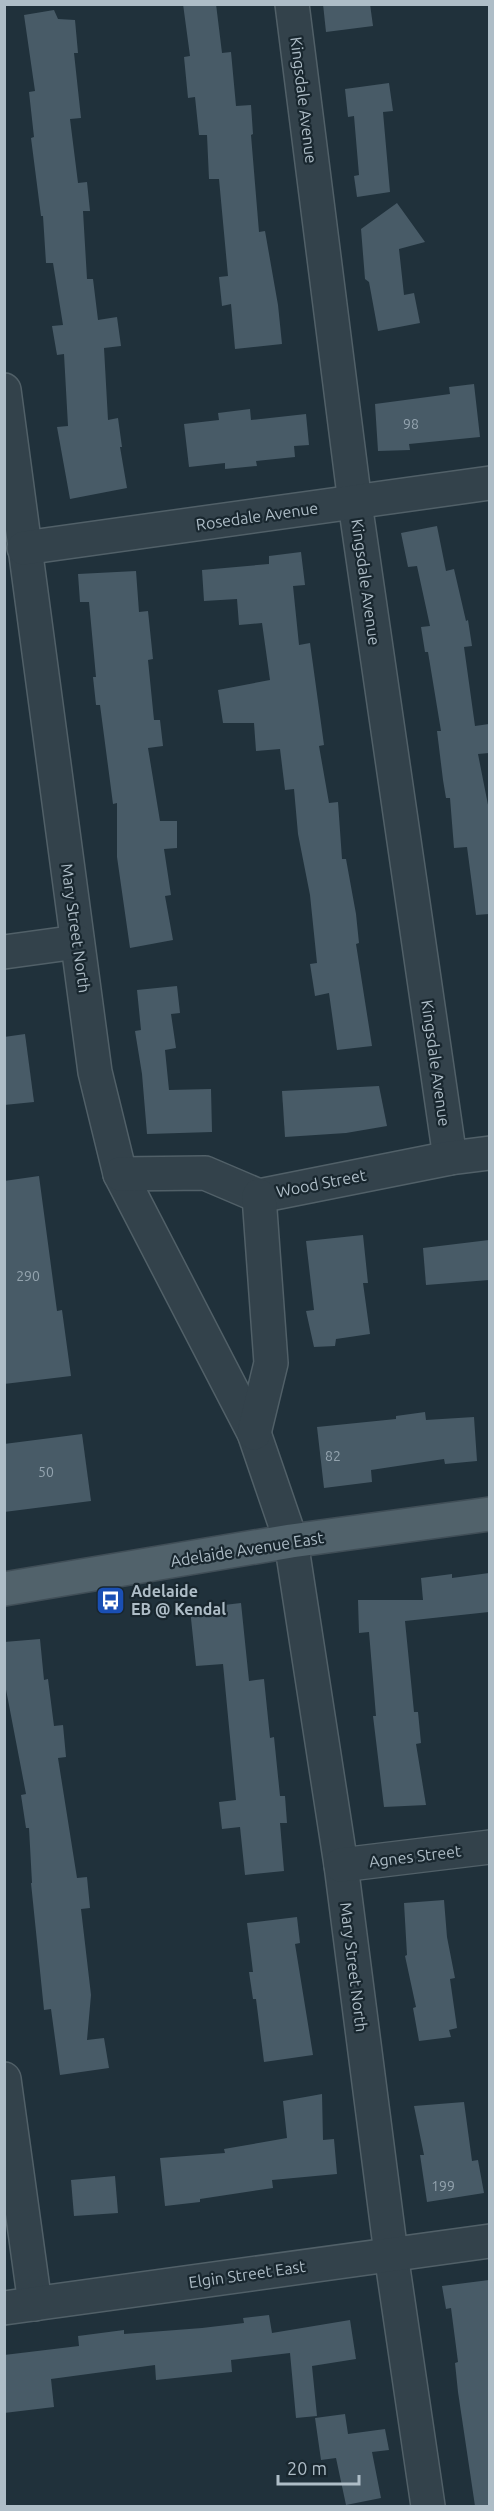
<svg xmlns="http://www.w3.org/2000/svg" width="494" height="2511" font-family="Ubuntu,sans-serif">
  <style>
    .building { fill: #485b67 }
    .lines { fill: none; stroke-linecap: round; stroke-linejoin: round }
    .minor-casing { stroke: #516068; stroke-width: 36 }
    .major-casing { stroke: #404e57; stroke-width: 36 }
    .minor { stroke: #33424b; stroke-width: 33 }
    .major { stroke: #51626b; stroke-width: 33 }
    .labels { text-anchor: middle; stroke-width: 4.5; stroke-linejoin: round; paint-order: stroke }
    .number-label { font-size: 14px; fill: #94a4af }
    .street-label { font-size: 16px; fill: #aebdc7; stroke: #19272f }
    .poi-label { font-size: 16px; font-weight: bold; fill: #aebdc7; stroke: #19272f; text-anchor: start }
  </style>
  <rect width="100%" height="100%" fill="#20313b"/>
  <g class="building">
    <path d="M183 4H216L222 53 231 52 236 106 251 105 253 134 251 135 259 232 265 231 278 305 282 344 235 349 231 304 222 306 219 277 228 276 219 179H209L207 135H199L195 97 188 98 184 57 190 56Z"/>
    <path d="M323 4H370L373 26 326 32Z"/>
    <path d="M54 10 58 19 75 20 78 53H74L81 118 70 119 78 183 87 182 90 211H83L87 279H93L98 320 117 317 121 346 104 348 108 420 118 418 122 447H120L127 488 70 499 57 427 68 426 64 354 57 355 52 326 63 325 53 263H46L43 216H41L31 138 34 137 29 92 35 91 24 15Z"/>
    <path d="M389 83 393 111 383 112 390 192 357 197 354 176 359 175 354 116 348 117 345 89Z"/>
    <path d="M397 203 425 242 399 249 404 295 414 293 420 323 378 331 369 282 365 279 361 229Z"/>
    <path d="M474 384 480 437 409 444 410 450 378 451 375 404 450 394 449 387Z"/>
    <path d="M250 409 251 420 306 414 309 445 294 446 295 457 256 461 257 466 225 469V463L189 467 184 424 219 420 218 413Z"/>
    <path d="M437 526 446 571 454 569 466 621 468 620 472 646 464 647 475 726 489 724V753L478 754 489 810V914L476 915 467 847 454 848 450 798H446L443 780 437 731H441L428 652H425L421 627 430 626 417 566 408 567 401 533Z"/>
    <path d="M301 552 305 585 293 586 299 645 310 643 324 745 319 746 329 803 338 802 342 859H346L356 914 359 943 356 944 372 1046 337 1050 329 993 315 996 310 964 317 963 310 895 298 834 294 789 285 790 280 749 256 751 254 723H223L218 690 270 680 262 623 239 625 237 599 204 601 202 570 269 564V556Z"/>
    <path d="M136 571 139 612 148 611 153 659 148 660 154 720H160L163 746 148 748 160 821H177V848L164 849 171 895 165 896 173 940 130 948 117 857V803L113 804 100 705H96L93 677H96L89 602H80L78 574Z"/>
    <path d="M177 986 180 1013 171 1014 176 1048 165 1050 169 1090 211 1089 212 1132 147 1134 142 1074 135 1031 141 1030 137 990Z"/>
    <path d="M25 1034 34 1102 4 1105V1037Z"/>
    <path d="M379 1086 387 1126 346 1133 285 1137 282 1091Z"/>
    <path d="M39 1176 57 1311 62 1310 71 1376 4 1384V1181Z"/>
    <path d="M363 1235 368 1283H363L370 1334 336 1339 335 1346 314 1347 306 1311 314 1310 306 1241Z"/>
    <path d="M489 1240V1280L426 1285 423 1248Z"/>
    <path d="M425 1412 426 1420 474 1417 477 1461 445 1464 444 1459 371 1470 372 1482 324 1488 317 1427 396 1419V1416Z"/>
    <path d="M82 1434 91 1501 4 1512V1444Z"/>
    <path d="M489 1573V1612L405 1621 414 1712H418L421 1743 416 1744 426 1805 384 1807 373 1716H376L369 1632 359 1633 358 1600H423L421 1578 452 1574V1578Z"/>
    <path d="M241 1603 249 1681 264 1679 270 1738 274 1737 280 1796H285L287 1823H280L284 1871 245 1875 240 1827 222 1829 219 1802 236 1800 223 1664 196 1666 190 1609Z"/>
    <path d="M40 1639 44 1680 48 1679 54 1726 63 1725 66 1757 58 1758 77 1878 87 1877 90 1908 81 1909 91 1995 87 2040 104 2038 109 2068 60 2075 51 2009 44 2010 31 1883H32L29 1828H26L21 1795 26 1794 4 1679V1642Z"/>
    <path d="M444 1900 447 1937 455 1978 450 1979 457 2028 449 2030 451 2037 419 2041 413 2008 416 2007 405 1956 407 1955 404 1903Z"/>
    <path d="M297 1917 300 1943 295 1944 313 2055 264 2062 256 1999H253L249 1972H253L247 1923Z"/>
    <path d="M322 2094 323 2140 334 2139 337 2174 272 2180 273 2188 200 2199V2202L165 2206 160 2158 225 2153 224 2149 287 2138 283 2101Z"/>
    <path d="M464 2102 472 2161 478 2160 484 2193 427 2202 420 2155H424L414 2106Z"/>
    <path d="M115 2176 118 2213 74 2216 71 2180Z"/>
    <path d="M489 2280V2506H475L458 2392 455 2363 458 2362 451 2308 446 2309 442 2286Z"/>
    <path d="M269 2315 272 2333 350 2320 356 2359 312 2366 317 2416 296 2418 290 2353 231 2360 232 2372 156 2380 155 2365 51 2379 54 2407 4 2413V2355L79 2346 78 2336 124 2330V2334L202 2328 244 2323 243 2318Z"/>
    <path d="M345 2414 348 2434 385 2429 389 2450 372 2452 381 2498 346 2505 336 2458 321 2460 315 2418Z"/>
  </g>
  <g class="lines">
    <defs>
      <g id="minor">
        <path d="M292 4 355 503 450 1158"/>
        <path d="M4 390 95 1072 120 1174 254 1433 291 1541 341 1865 391 2254 428 2506"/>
        <path d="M24 548 490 483"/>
        <path d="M4 952 77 942"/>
        <path d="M120 1174 205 1173 259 1196 450 1158 490 1153"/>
        <path d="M254 1433 271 1363 259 1196"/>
        <path d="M341 1865 490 1847"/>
        <path d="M4 2079 35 2304"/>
        <path d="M4 2308 490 2241"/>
      </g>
      <path id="major" d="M4 1589 291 1541 490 1514"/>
    </defs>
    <use href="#minor" class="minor-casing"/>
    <use href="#major" class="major-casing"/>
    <use href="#minor" class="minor"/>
    <use href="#major" class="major"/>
  </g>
  <defs>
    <symbol id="bus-square" viewBox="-11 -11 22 22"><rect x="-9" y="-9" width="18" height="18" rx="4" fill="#1a4fb4" stroke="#19272f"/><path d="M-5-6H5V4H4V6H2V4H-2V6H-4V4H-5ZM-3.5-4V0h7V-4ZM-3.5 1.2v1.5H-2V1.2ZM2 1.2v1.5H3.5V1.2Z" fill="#fff"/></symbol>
  </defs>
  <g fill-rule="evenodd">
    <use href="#bus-square" x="94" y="1584" width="33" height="33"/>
  </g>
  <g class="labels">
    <g class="number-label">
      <text x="411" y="429">98</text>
      <text x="28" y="1281">290</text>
      <text x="333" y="1461">82</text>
      <text x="46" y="1477">50</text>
      <text x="443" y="2191">199</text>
    </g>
    <g class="street-label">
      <text transform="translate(304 100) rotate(83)" y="6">Kingsdale Avenue</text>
      <text transform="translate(257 516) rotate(-8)" y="6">Rosedale Avenue</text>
      <text transform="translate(366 582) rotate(82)" y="6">Kingsdale Avenue</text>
      <text transform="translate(76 928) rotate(82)" y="6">Mary Street North</text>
      <text transform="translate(436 1063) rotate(82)" y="6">Kingsdale Avenue</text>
      <text transform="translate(321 1183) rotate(-11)" y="6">Wood Street</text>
      <text transform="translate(247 1549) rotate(-9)" y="6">Adelaide Avenue East</text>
      <text transform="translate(415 1856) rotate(-7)" y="6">Agnes Street</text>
      <text transform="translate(354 1967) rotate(83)" y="6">Mary Street North</text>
      <text transform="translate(247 2274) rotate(-8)" y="6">Elgin Street East</text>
    </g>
    <g class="poi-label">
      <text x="131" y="1597">Adelaide<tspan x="131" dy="18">EB @ Kendal</tspan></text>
    </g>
  </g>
  <rect width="494" height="2511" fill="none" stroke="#aebdc7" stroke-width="12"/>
  <path d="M278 2475v9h81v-9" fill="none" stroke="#aebdc7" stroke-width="3"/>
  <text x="287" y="2475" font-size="18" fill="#aebdc7" stroke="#19272f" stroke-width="4.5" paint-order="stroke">20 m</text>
</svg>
